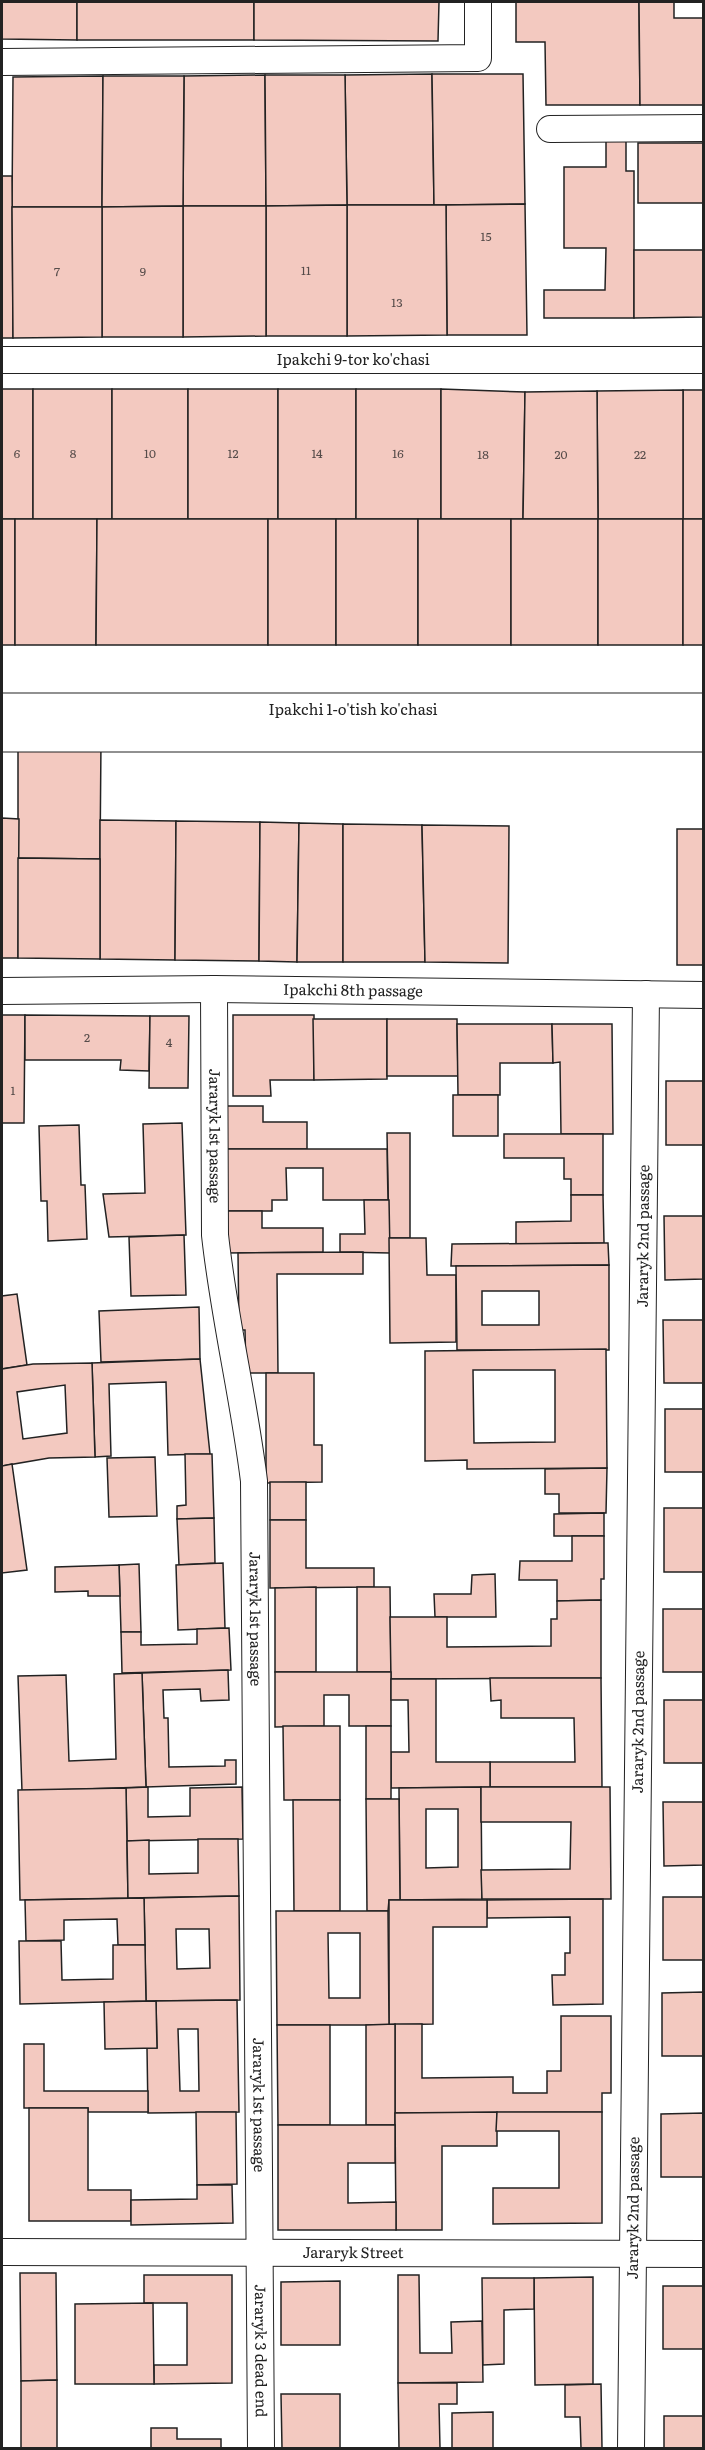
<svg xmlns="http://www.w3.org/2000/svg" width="705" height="2450" font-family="Literata,serif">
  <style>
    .building { fill: #f3c9c0; stroke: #222; stroke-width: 1.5; fill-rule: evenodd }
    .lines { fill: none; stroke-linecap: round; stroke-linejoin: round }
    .street-casing { stroke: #222; stroke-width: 28 }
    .secondary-casing { stroke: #222; stroke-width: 35 }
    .street { stroke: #fff; stroke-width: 26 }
    .secondary { stroke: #fff; stroke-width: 33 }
    .labels { text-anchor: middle; stroke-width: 4.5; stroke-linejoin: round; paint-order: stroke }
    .number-label { font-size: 12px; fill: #564c4a }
    .street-label { font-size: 15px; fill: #222; stroke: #fff }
  </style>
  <rect width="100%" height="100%" fill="#fff"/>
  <g class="building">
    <path d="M2 2H77V40L2 39Z"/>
    <rect x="77" y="2" width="177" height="38"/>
    <path d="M254 2H439L438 41 254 40Z"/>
    <path d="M516 2H639L640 105H546L545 42H516Z"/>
    <path d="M639 2H674V18H704V105H640Z"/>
    <path d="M432 74 434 205H347L345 75Z"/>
    <path d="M432 74H523L525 204 434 205Z"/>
    <path d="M265 75 266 206H183L184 76Z"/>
    <path d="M265 75H345L347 205 266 206Z"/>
    <path d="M103 76 102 207H12L13 77Z"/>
    <path d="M103 76H184L183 206 102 207Z"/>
    <path d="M606 141H626V171H634V318H544V290H605L606 248H564V167H606Z"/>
    <rect x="638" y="143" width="66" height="60"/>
    <path d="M2 176H12L13 338H2Z"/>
    <path d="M525 204 527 335H447L446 205Z"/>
    <path d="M347 205H446L447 335 347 336Z"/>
    <path d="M347 205V336H266V206Z"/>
    <path d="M183 206H266V336L183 337Z"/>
    <path d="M183 206V337H102V207Z"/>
    <path d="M12 207H102V337L13 338Z"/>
    <path d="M634 250H704V317L634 318Z"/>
    <rect x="2" y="389" width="31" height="130"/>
    <rect x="33" y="389" width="79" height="130"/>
    <rect x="112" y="389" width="76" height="130"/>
    <rect x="188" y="389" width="90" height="130"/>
    <rect x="278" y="389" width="78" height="130"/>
    <rect x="356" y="389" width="85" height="130"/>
    <path d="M441 389 525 392 523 519H441Z"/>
    <rect x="683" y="390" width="21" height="129"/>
    <path d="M683 390V519H598L597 391Z"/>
    <path d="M597 391 598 519H523L525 392Z"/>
    <rect x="2" y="519" width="13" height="126"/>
    <path d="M15 519H97L96 645H15Z"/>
    <path d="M97 519H268V645H96Z"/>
    <rect x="268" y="519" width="68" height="126"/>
    <rect x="336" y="519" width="82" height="126"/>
    <rect x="418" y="519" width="93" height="126"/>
    <rect x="511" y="519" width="87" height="126"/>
    <rect x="598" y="519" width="85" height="126"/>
    <rect x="683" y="519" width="21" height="126"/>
    <path d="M18 741H101L100 859 18 858Z"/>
    <path d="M2 818 19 819 18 958H2Z"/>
    <path d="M100 820 176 821 175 960 100 959Z"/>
    <path d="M176 821 260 822 259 961 175 960Z"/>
    <path d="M260 822 299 823 297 962 259 961Z"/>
    <path d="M299 823 343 824V962H297Z"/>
    <path d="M343 824 422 825 425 962H343Z"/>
    <path d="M422 825 509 826 508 963 425 962Z"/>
    <rect x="677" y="829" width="27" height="136"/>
    <path d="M18 858 100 859V959L18 958Z"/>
    <path d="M2 1015H25L24 1123H2Z"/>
    <path d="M25 1015 150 1016 149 1071 120 1070 121 1060H25Z"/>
    <path d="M233 1015H314V1080H270L271 1096H233Z"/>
    <path d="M150 1016H189L188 1088H149Z"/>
    <path d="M313 1019H387V1079L314 1080Z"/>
    <path d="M387 1019H457L458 1076H387Z"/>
    <path d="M457 1024H552L553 1063H500V1095H458Z"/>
    <path d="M552 1024H612L613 1134H561L560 1062 553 1063Z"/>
    <rect x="666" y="1081" width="38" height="64"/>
    <rect x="453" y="1095" width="45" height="41"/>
    <path d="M226 1106H263V1122H307V1149H226Z"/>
    <path d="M182 1123 186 1235 109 1237 103 1194 145 1193 143 1124Z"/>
    <path d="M79 1125 81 1185H85L87 1239 48 1241 47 1201H41L39 1126Z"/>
    <path d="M387 1133H410V1238H389Z"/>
    <path d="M504 1134H603V1195H571V1179H564V1158H504Z"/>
    <path d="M226 1149H387L388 1200H323V1168H286L287 1200H272V1211H226Z"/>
    <path d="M571 1195H603L604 1243 516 1244V1222L571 1221Z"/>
    <path d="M364 1200H389L390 1253 340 1252V1234H365Z"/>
    <path d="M223 1211H262V1228H323V1252L223 1253Z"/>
    <path d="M664 1216H704V1279L665 1280Z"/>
    <path d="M184 1235 186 1295 131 1296 129 1237Z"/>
    <path d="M389 1238H426L427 1275H456V1342L390 1343Z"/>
    <path d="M604 1243H608L609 1265 451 1266 452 1244Z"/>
    <path d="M363 1252V1274H277L278 1373H246L245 1330H239L238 1253Z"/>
    <path d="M609 1265V1350H457L456 1266ZM482 1291H539V1325H482Z"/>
    <path d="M17 1294 27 1365 2 1369V1296Z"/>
    <path d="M199 1307 200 1359 101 1362 99 1311Z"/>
    <path d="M663 1320H704V1383H664Z"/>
    <path d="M606 1349 607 1468 467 1469V1460L425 1461V1351ZM473 1370H555V1442L474 1443Z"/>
    <path d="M200 1359 210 1454 168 1455 166 1382 109 1384 111 1456 95 1457 92 1363Z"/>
    <path d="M92 1363 95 1457 49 1458 2 1466V1369L33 1364ZM65 1385 67 1433 23 1439 17 1392Z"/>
    <path d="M266 1373H314V1445H322V1482L266 1483Z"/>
    <rect x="665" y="1409" width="39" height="63"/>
    <path d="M185 1454H212L214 1518 177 1519V1506L186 1505Z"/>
    <path d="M155 1457 157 1516 109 1517 107 1458Z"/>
    <path d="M12 1464 27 1570 2 1573V1466Z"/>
    <path d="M607 1468 606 1513H559V1494H545V1469Z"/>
    <rect x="270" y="1482" width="36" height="38"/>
    <rect x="664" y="1508" width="40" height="64"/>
    <path d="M604 1513V1536H554V1514Z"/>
    <path d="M214 1518 215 1563 179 1565 177 1519Z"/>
    <path d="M270 1520H306V1568H374V1587L270 1588Z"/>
    <path d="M572 1536H604V1579H601V1600L557 1601V1580H519L520 1561H572Z"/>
    <path d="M223 1563 225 1628 178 1630 176 1565Z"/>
    <path d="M139 1564 141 1632H121L119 1565Z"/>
    <path d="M119 1565 120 1596H88V1591L55 1592V1567Z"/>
    <path d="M495 1574 496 1617H435L434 1594H471L472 1575Z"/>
    <path d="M316 1587V1672H275V1588Z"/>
    <path d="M357 1587H390L391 1672H357Z"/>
    <path d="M601 1600V1678L391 1679 390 1617H447V1647L551 1646V1619H557V1601Z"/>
    <rect x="663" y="1609" width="41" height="63"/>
    <path d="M229 1628 231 1670 122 1673 121 1632H141V1645L197 1644V1629Z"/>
    <path d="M228 1670 229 1700 201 1701 200 1689 163 1690 164 1718H168L169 1767 225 1766V1760H236V1784L146 1787 142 1673Z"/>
    <path d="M275 1672H391V1726H349V1695H324V1726L275 1727Z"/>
    <path d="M142 1673 146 1787 22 1791 18 1676 66 1675 69 1761 116 1759 114 1674Z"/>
    <path d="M490 1678H601L602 1787H490V1762H575L574 1718H501V1700L491 1701Z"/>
    <path d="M391 1679H436V1762H490V1787L391 1788V1752H409L408 1700H391Z"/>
    <rect x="664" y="1700" width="40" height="63"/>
    <path d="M283 1726H340V1800H284Z"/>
    <rect x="366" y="1726" width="25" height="73"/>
    <path d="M148 1787V1817L190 1816V1788L242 1787 243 1839 127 1841 126 1788Z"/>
    <path d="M481 1787 482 1899 400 1900 399 1788ZM426 1809H458V1867L426 1868Z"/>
    <path d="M481 1787H610L611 1899H482L481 1870 570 1869 571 1822H481Z"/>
    <path d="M126 1788 128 1898 20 1900 18 1790Z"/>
    <path d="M366 1799H399L400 1900H389L388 1911H367Z"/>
    <path d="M293 1800H340V1911H294Z"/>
    <path d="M663 1802H704V1865L664 1866Z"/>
    <path d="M198 1839H238L239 1896 128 1898 127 1841 149 1840V1874L198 1873Z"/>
    <path d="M239 1896 240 2000 146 2001 144 1898ZM176 1929H209L210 1968 177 1969Z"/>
    <rect x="663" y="1897" width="41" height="63"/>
    <path d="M144 1898 145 1945H118L117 1919 64 1920V1940L26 1941 25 1900Z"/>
    <path d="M603 1899V2004L553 2005 552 1975H565V1953H570V1917L487 1918V1900Z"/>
    <path d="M389 1900H487V1927H433V2024L389 2025Z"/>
    <path d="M276 1911H388L389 2025H277ZM328 1933H360V1998H329Z"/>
    <path d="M19 1941H61L62 1980 113 1979V1945H145L146 2001 20 2004Z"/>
    <path d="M704 1992V2056H662V1993Z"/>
    <path d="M237 2000 239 2112 148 2113 147 2048H157L156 2001ZM178 2029H198L199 2091H180Z"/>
    <path d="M156 2001 157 2048 105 2049 104 2002Z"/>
    <path d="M561 2016H611V2093H602V2112L395 2113V2024H422V2078L513 2077V2093H547V2071H561Z"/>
    <path d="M395 2024V2125H366V2025Z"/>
    <path d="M277 2025H330V2125H278Z"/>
    <path d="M24 2044H44V2091H148V2112H88V2108H24Z"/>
    <path d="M29 2108H88V2190H131V2221H29Z"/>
    <path d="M196 2112H236L237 2184 197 2185Z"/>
    <path d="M497 2112V2146H442V2230H396L395 2113Z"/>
    <path d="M497 2112H602V2223L493 2224V2188H559V2131H496Z"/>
    <path d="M704 2113V2177H661V2114Z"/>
    <path d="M278 2125H395V2163H348V2203L396 2202V2230H278Z"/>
    <path d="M197 2185H232L233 2223 131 2225V2200L197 2199Z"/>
    <path d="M20 2273H56L57 2380 21 2381Z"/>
    <path d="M144 2275H232V2383L154 2384V2365H187V2303H144Z"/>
    <path d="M398 2275H419L420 2353H452L451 2322 482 2321 483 2382 398 2383Z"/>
    <path d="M593 2277V2384L535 2385 534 2278Z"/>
    <path d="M482 2278H534V2309L504 2310V2364L483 2365Z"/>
    <path d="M340 2281V2345H281V2282Z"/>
    <rect x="663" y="2286" width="41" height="63"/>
    <path d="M153 2303 154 2384H75V2304Z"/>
    <path d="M57 2380V2448H21V2381Z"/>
    <path d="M398 2383H457V2404H439L440 2448H399Z"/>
    <path d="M601 2384 602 2448H581L580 2417H565V2385Z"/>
    <path d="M281 2394H340V2448H282Z"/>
    <path d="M493 2412V2448H452V2413Z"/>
    <rect x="664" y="2416" width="40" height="32"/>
    <path d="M151 2428H177V2439H221V2448H151Z"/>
  </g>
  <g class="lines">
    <defs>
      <g id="street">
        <path d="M2 62 478 58V2"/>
        <path d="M550 129 704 128"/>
        <path id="s1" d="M2 360H704"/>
        <path id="s2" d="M214 989 215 1235C224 1318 244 1399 254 1481L261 2448"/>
        <path id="s3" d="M2 991 214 989 704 995"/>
        <path id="s4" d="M2 2252 704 2254"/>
        <path id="s5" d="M631 2448 646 994"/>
      </g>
      <g id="secondary">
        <path id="s6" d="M2 710H704"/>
        <path d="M2 735H704"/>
      </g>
    </defs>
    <use href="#street" class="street-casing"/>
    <use href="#secondary" class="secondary-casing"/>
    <use href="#street" class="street"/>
    <use href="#secondary" class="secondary"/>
  </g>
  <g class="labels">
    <g class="number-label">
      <text x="486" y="241">15</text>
      <text x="306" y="275">11</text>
      <text x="57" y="276">7</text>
      <text x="143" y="276">9</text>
      <text x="397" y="307">13</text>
      <text x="17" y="458">6</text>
      <text x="73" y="458">8</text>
      <text x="150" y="458">10</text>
      <text x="233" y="458">12</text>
      <text x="317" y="458">14</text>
      <text x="398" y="458">16</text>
      <text x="483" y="459">18</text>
      <text x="561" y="459">20</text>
      <text x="640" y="459">22</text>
      <text x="87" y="1042">2</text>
      <text x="169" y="1047">4</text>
      <text x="13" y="1095">1</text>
    </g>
    <g class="street-label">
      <text dy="5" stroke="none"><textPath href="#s1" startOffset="351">Ipakchi 9-tor ko'chasi</textPath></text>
      <text dy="5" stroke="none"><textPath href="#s6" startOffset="351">Ipakchi 1-o'tish ko'chasi</textPath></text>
      <text dy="5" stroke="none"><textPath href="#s3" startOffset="351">Ipakchi 8th passage</textPath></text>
      <text dy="5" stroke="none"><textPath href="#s2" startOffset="147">Jararyk 1st passage</textPath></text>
      <text dy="5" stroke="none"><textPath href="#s5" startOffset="1212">Jararyk 2nd passage</textPath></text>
      <text dy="5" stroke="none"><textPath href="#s2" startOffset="633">Jararyk 1st passage</textPath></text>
      <text dy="5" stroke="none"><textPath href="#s5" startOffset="726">Jararyk 2nd passage</textPath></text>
      <text dy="5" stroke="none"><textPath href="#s2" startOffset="1119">Jararyk 1st passage</textPath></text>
      <text dy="5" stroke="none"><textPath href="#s5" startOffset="240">Jararyk 2nd passage</textPath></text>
      <text dy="5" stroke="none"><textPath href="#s4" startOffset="351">Jararyk Street</textPath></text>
      <text dy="5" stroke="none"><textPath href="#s2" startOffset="1365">Jararyk 3 dead end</textPath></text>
    </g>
  </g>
  <rect width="705" height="2450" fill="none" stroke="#222222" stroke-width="6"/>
</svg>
